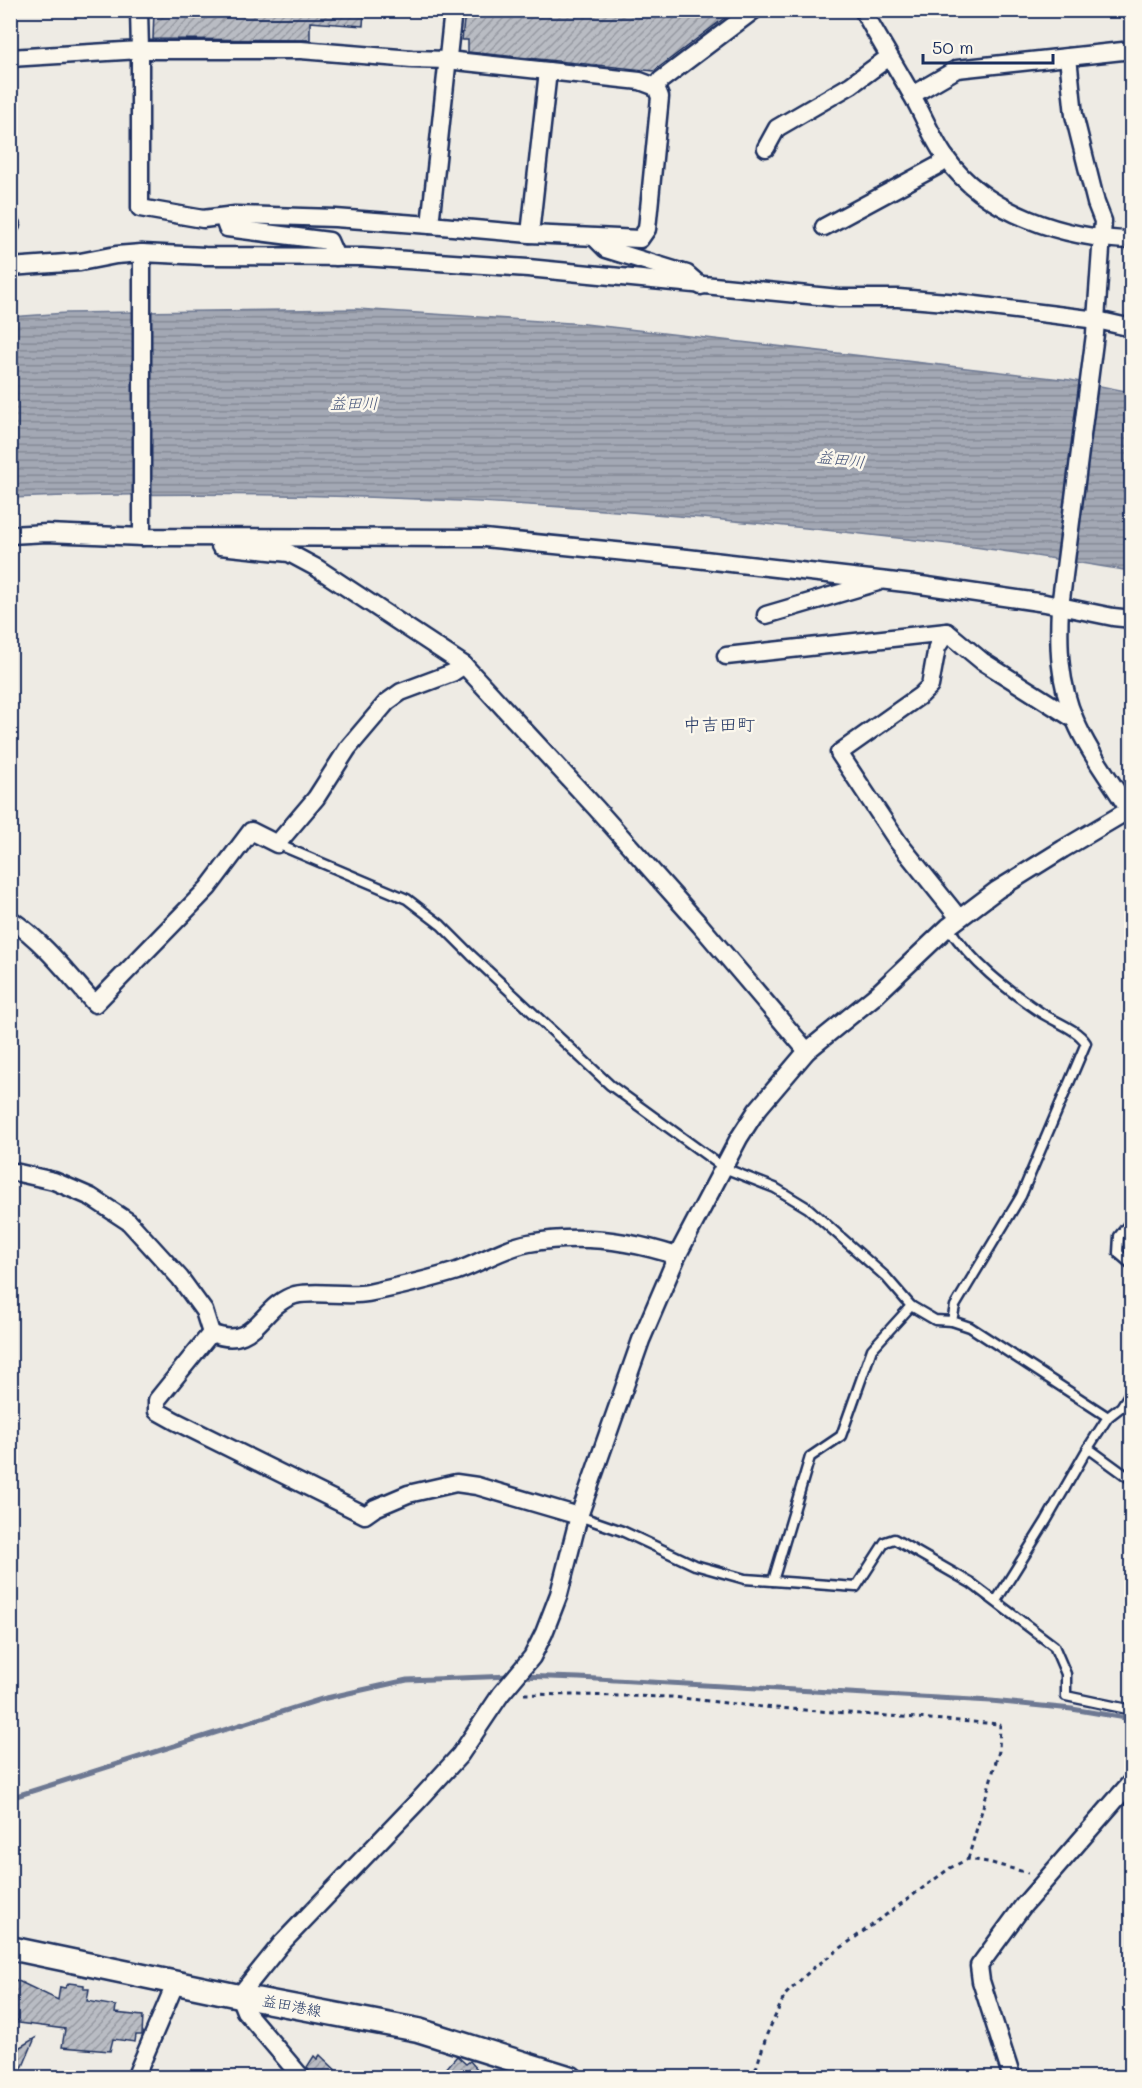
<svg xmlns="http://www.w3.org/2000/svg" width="1142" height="2088" font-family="Mali,'Klee One',sans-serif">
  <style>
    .water { fill: url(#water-rules); stroke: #6d7892; stroke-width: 1.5 }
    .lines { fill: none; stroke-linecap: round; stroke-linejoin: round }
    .stream { stroke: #6d7892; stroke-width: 5 }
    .building { fill: url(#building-hatch); stroke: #1b2f5e; stroke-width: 1.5 }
    .lane-casing { stroke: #1b2f5e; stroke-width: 13 }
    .street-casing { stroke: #1b2f5e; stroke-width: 21 }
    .secondary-casing { stroke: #1b2f5e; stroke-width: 27 }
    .path { stroke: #1b2f5e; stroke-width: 3; stroke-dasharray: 4.5 4.5; stroke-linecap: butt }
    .lane { stroke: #fbf7ec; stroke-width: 8 }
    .street { stroke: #fbf7ec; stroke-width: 16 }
    .secondary { stroke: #fbf7ec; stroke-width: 22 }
    .labels { text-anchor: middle; stroke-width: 5; stroke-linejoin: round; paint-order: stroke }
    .street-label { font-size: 15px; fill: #1b2f5e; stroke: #fbf7ec }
    .water-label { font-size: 16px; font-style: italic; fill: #445378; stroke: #fbf7ec }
    .quarter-label { font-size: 18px; fill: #1b2f5e; stroke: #fbf7ec }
  </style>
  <defs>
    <pattern id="water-rules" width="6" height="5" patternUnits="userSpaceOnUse" patternTransform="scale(1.5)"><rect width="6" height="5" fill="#a3a8b4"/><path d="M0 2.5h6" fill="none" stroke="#848996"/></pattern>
    <pattern id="building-hatch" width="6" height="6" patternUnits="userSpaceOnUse" patternTransform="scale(1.5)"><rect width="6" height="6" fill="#b9bcc3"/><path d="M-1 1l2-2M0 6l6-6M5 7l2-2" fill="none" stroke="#9699a2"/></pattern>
  </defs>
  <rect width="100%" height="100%" fill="#eeebe4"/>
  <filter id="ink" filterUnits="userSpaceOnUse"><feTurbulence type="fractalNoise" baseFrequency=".0167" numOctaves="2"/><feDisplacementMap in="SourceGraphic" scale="12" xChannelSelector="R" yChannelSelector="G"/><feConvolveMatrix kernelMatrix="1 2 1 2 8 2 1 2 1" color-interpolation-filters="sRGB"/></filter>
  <g filter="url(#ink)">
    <path class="water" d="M357 309 585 324 1070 380 1131 392V571C1074 562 1016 552 958 545 644 507 327 485 11 498L10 317 66 313Z"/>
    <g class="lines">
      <g class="stream">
        <path d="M520 1676 579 1678 991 1701 1072 1709 1132 1719"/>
        <path d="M10 1798 322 1699 407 1680 511 1676"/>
      </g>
    </g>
    <g class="building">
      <path d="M154 10H364L363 26 310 22V40L153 39Z"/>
      <path d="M465 10H735L654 71 468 52V40H462Z"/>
      <path d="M16 1980 58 2000 60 1987 65 1988 69 1983 84 1985V1989H89L87 2001 116 2006 115 2013 143 2016 142 2035H136L135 2042 113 2039 110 2051 62 2047 65 2029 18 2023 19 2021 10 2017V1993Z"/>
      <path d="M35 2038 18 2078H10V2053Z"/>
      <path d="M320 2055 344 2078 312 2077 307 2067 314 2056 317 2059Z"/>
      <path d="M457 2056 466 2064 470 2061 485 2078H438Z"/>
    </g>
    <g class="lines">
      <defs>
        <g id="lane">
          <path d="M277 844 407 899 441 925 471 955 610 1085 724 1168 775 1188 808 1208 886 1277 911 1306 935 1320 952 1321 970 1327 1108 1417 1088 1448 1132 1480"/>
          <path d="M948 927C974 964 1002 986 1040 1012 1055 1022 1076 1028 1086 1043L1021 1196 955 1306 952 1321"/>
          <path d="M1132 1220 1119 1236 1118 1253 1132 1265"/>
          <path d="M1108 1417 1121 1407 1132 1390"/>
          <path d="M579 1516 622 1531 695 1565 745 1579 856 1587 885 1542 894 1539 971 1583 1054 1646 1066 1674V1696L1132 1710"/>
          <path d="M773 1581 810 1457 841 1436 872 1349 911 1306"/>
          <path d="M996 1601 1046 1521 1088 1448"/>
        </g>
        <g id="street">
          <path d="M453 10 430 225 530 234 640 239 647 229 660 97 656 87 661 80 754 10"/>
          <path d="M863 10C879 40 897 68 913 97 924 117 933 140 946 158 986 214 1066 239 1132 240"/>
          <path d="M1068 57 1074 115 1096 203 1103 221 1095 334 1060 607C1058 646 1059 683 1075 720 1089 754 1113 783 1132 815"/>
          <path d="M10 58 140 50 139 10"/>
          <path d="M912 95 957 69 1132 50"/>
          <path d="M766 148 777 128 851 85 889 57"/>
          <path d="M223 217 227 228 329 241 336 257"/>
          <path d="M10 225H11"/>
          <path d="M430 225 335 218 235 215 203 219 140 208V50H301L412 59 447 60 640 81 656 87"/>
          <path d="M824 227 939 165 946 158"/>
          <path d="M530 234 548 71"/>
          <path d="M595 238 606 249 687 274 701 286"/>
          <path d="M10 267 80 262 116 255 142 253"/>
          <path d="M10 535 47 533 142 537 484 538 687 558 914 584 1045 603 1113 617 1132 619"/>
          <path d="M142 537V253L205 256 362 257 528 268 839 298H898L959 303 1097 320 1132 328"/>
          <path d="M220 546 289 553 317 568 464 665 596 808 700 925 807 1051"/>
          <path d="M766 615 878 582"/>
          <path d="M947 632 937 647 930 686 921 695 839 753 898 842 959 918"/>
          <path d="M726 656 947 632 982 661 1074 719"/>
          <path d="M10 919C43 941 69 975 95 1004L208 888 251 831 277 844 316 798 348 748 387 702 401 692 452 673 464 665"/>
          <path d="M10 1171 54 1181 91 1197 129 1222 180 1278 204 1311 211 1333"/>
          <path d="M579 1516 477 1486 456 1483 408 1494 375 1508 365 1515 175 1421 157 1411V1400L211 1333C256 1352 260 1305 295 1295 315 1290 347 1297 368 1293 397 1287 428 1280 457 1271 480 1263 505 1247 529 1243 578 1234 629 1240 677 1256"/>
          <path d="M135 2078 176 1982"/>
          <path d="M302 2078 245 2011 239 1996 281 1944 419 1800 460 1755 501 1694 532 1657 544 1633 559 1594 579 1516 641 1340 677 1256 739 1138 757 1110 807 1051 875 996 948 927 997 890 1063 849 1129 810"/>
          <path d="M1012 2078 981 1981 979 1966 1023 1906 1132 1781"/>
        </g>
        <path id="secondary" d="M10 1948 239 1996 418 2030 571 2078"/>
      </defs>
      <use href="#lane" class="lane-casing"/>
      <use href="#street" class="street-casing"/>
      <use href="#secondary" class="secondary-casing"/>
      <g class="path">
        <path d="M524 1694 672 1697 763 1707 1000 1724 999 1751 968 1859"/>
        <path d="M753 2078 767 2034 785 1995 812 1969 950 1868 968 1859 988 1862 1028 1873"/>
      </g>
      <use href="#lane" class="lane"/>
      <use href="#street" class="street"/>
      <use href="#secondary" class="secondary"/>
    </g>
  </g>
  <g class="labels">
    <g class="street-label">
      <text transform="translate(292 2006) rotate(11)" y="5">益田港線</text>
    </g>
    <g class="water-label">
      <text x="354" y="409">益田川</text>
      <text transform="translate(841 459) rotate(7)" y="6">益田川</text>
    </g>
    <g class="quarter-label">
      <text x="719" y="731">中吉田町</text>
    </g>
  </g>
  <rect width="1142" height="2088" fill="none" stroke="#fbf7ec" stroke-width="36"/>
  <rect x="18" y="18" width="1106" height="2052" fill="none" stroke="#1b2f5e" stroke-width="2" filter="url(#ink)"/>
  <path d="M923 54v9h130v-9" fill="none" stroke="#1b2f5e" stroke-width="3"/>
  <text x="932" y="54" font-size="18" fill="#1b2f5e" stroke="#fbf7ec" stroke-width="4.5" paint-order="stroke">50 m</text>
</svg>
